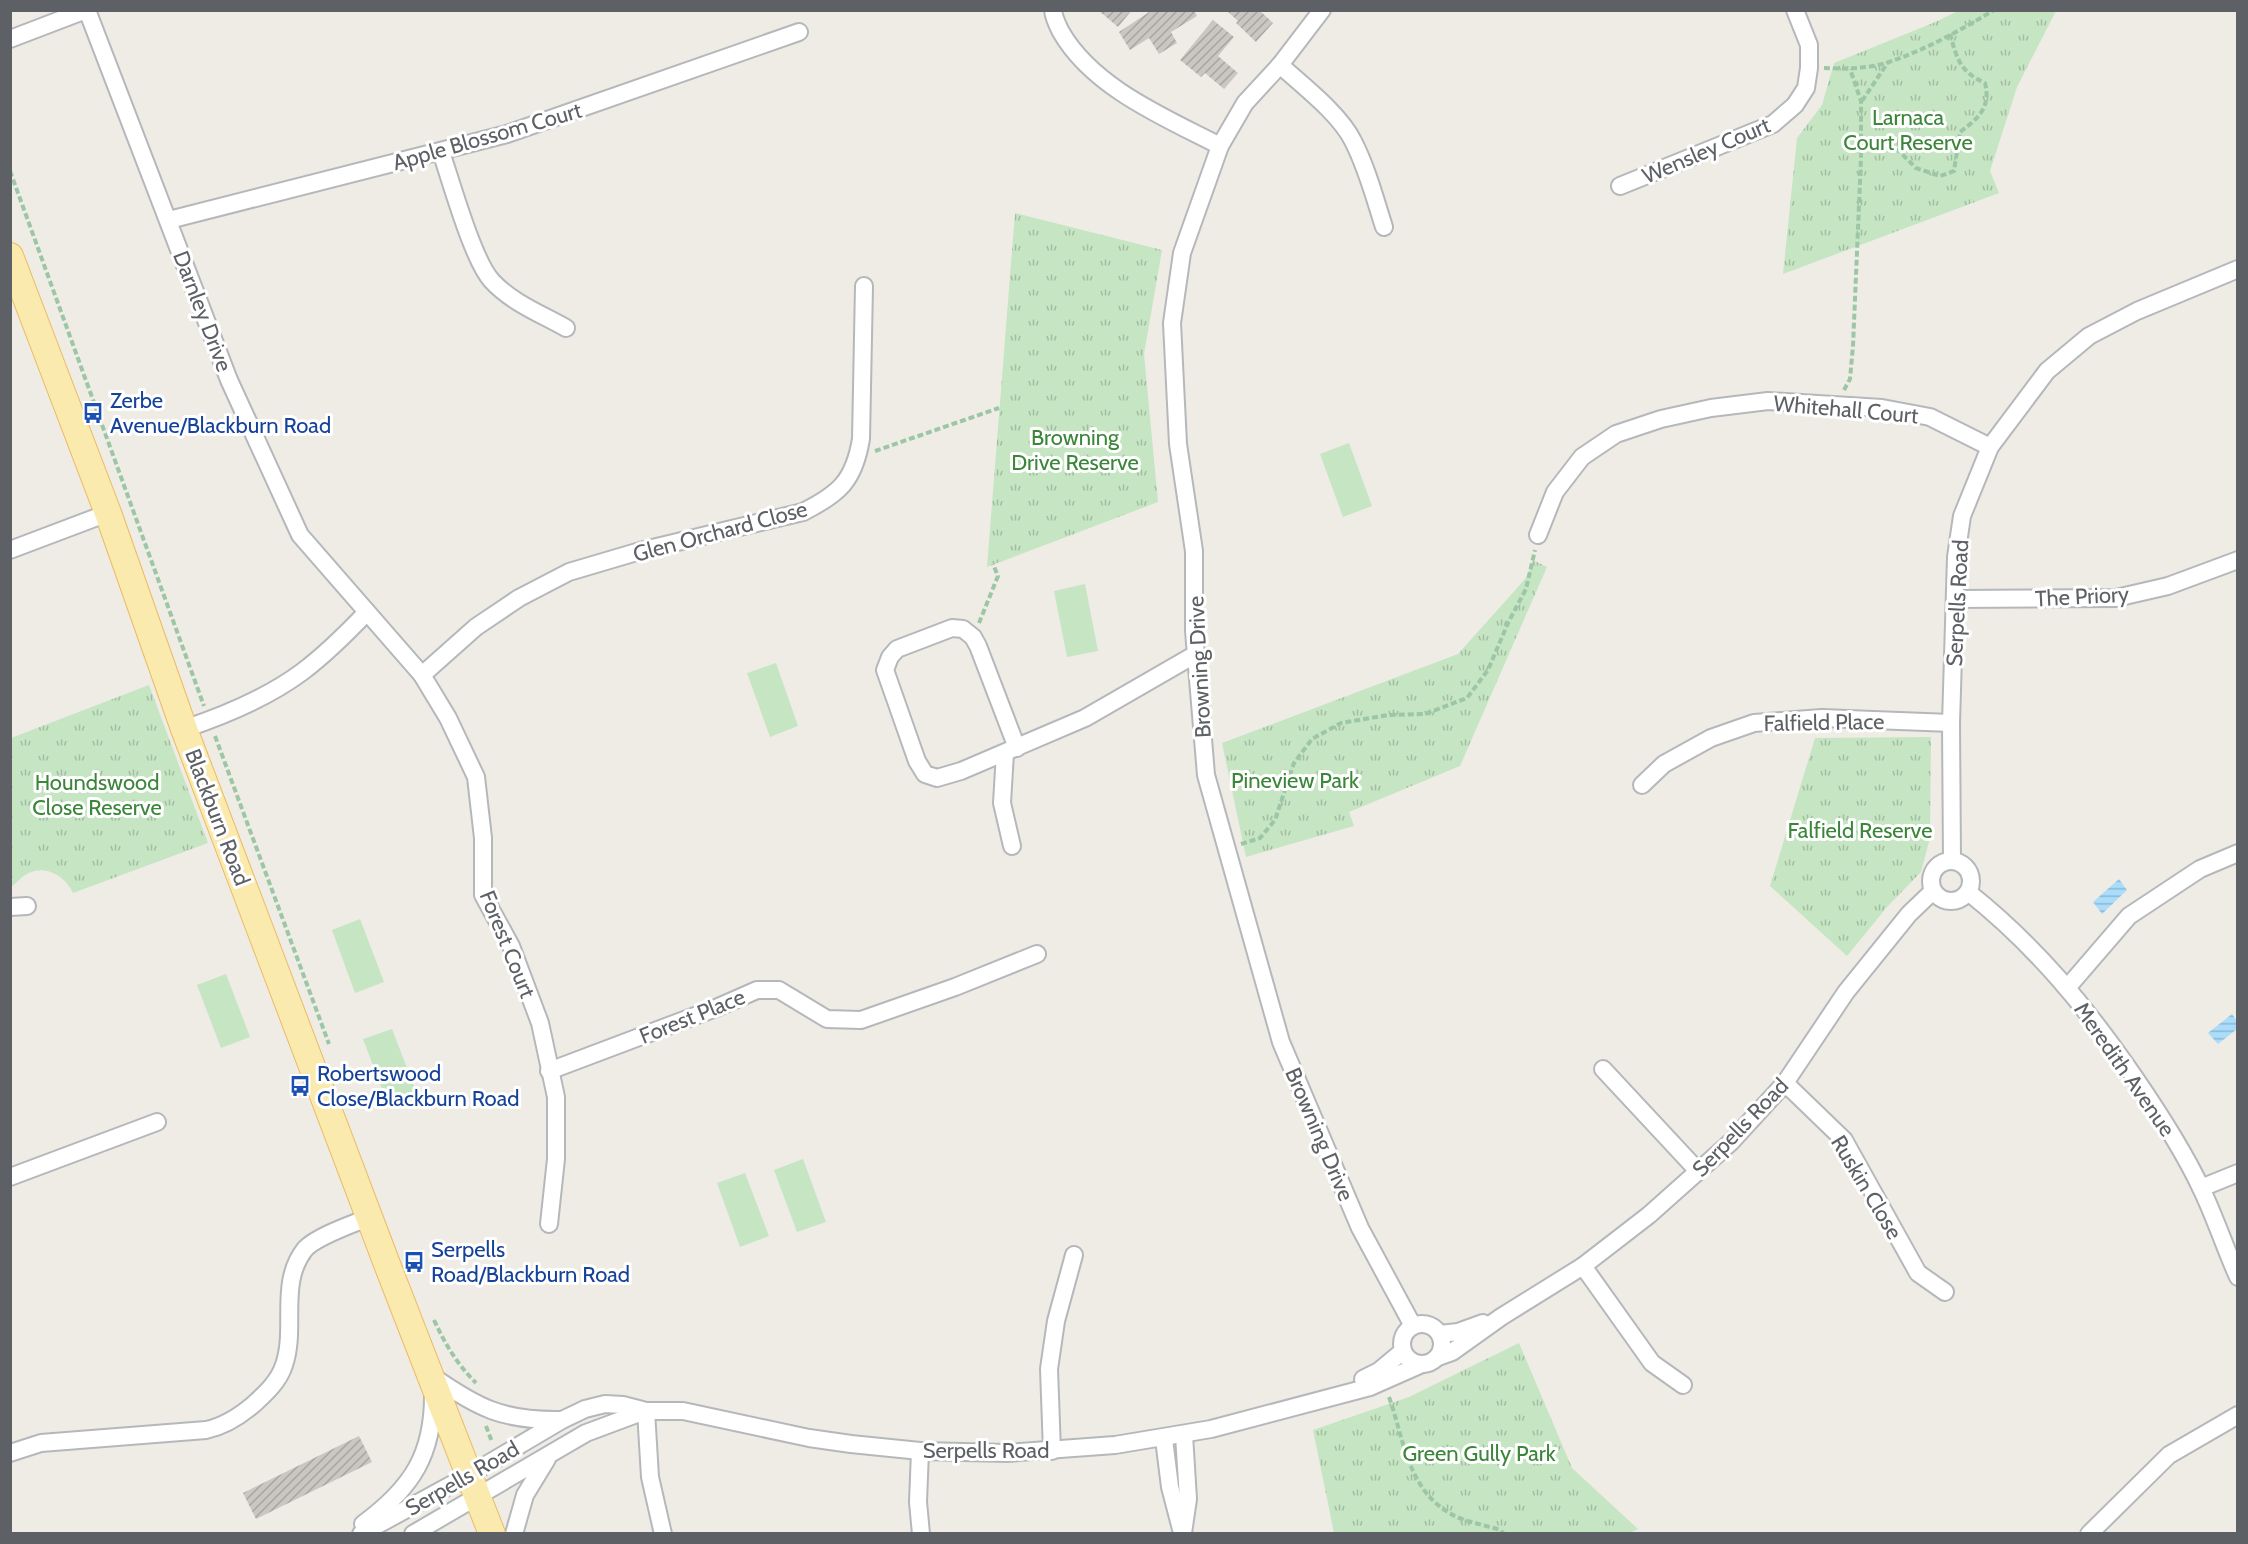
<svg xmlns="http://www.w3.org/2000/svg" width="2248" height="1544" font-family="Cabin,sans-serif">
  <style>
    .grass { fill: #c5e5c3 }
    .park { fill: url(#park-tufts) }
    .water { fill: url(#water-rules) }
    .building { fill: url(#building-hatch) }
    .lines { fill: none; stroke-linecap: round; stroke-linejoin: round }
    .street-casing { stroke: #b5b8bb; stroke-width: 20 }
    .primary-casing { stroke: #ebbb62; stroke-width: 28 }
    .path { stroke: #9dc6a6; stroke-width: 4; stroke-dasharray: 6 3; stroke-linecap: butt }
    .street { stroke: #fff; stroke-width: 16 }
    .primary { stroke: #fbeaae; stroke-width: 26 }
    .labels { text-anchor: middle; stroke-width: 6; stroke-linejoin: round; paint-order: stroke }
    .park-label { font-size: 22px; fill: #3c863a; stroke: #fff }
    .street-label { font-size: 22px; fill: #5d6165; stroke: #fff }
    .transit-label { font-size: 22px; fill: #164399; stroke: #fff; text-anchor: start }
  </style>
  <defs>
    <pattern id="park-tufts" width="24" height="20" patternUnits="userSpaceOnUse" patternTransform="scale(1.5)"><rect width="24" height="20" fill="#c5e5c3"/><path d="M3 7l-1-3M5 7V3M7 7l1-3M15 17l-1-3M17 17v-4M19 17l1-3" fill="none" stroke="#a3bda2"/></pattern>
    <pattern id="water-rules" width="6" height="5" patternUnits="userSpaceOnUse" patternTransform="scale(1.5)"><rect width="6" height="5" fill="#a9ddfb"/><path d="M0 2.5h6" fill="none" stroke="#8db7cf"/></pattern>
    <pattern id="building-hatch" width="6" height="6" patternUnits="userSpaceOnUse" patternTransform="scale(1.5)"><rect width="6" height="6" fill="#cac7c2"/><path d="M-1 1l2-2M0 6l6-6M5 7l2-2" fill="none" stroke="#a7a5a1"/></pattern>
  </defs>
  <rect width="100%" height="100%" fill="#efece5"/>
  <g class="grass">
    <path d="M1349 443 1372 506 1343 517 1320 454Z"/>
    <path d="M1085 584 1098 651 1067 657 1054 591Z"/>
    <path d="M776 663 798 726 770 737 747 673Z"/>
    <path d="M360 919 384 982 355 993 332 930Z"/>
    <path d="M226 974 250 1037 221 1048 197 985Z"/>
    <path d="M392 1029 416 1091 387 1102 363 1039Z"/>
    <path d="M803 1159 826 1222 797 1232 774 1170Z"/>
    <path d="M745 1173 769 1236 740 1247 717 1183Z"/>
  </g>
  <g class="park">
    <path d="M1958 11H2056L2017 87 1990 171 1999 193 1783 274 1797 138 1822 105 1834 63 1933 23Z"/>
    <path d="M1015 213 1162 250 1144 354 1158 502 987 567Z"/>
    <path d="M1533 560 1547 567 1460 766 1349 812 1354 826 1246 857 1222 743 1458 654 1526 578Z"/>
    <path d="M149 685 208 843 73 893C65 875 43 863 25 875 20 878 16 884 11 887V738Z"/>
    <path d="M1931 737 1930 838 1921 872 1887 907 1847 956 1770 886 1815 738Z"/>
    <path d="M1519 1343 1572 1468 1638 1529 1627 1534 1334 1533 1313 1430 1409 1397Z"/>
  </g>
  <g class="water">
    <path d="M2119 879 2127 890 2102 914 2093 902Z"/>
    <path d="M2232 1014 2237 1021V1029L2218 1044 2208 1033Z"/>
  </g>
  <g class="building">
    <path d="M1098 10H1132L1118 27Z"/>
    <path d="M1152 10H1194L1197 16 1171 32 1177 43 1159 54 1149 38 1130 50 1119 32Z"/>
    <path d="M1226 10H1259L1273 23 1256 42 1236 23 1238 21Z"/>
    <path d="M1213 20 1234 37 1218 56 1238 73 1224 89 1205 73 1201 77 1180 60Z"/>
    <path d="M359 1436 372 1462 256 1519 243 1493Z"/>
  </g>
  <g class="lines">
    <defs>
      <g id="street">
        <path d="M87 10 229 380 300 535 422 675 448 718 476 777 483 838V895L511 946 540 1023 556 1097V1159L549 1224"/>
        <path d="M1053 10C1054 19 1057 24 1061 32 1093 88 1166 118 1220 146"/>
        <path d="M1322 10 1280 65 1245 103 1220 146 1182 253 1172 323 1178 444 1194 551V631L1206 775 1281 1042 1360 1228 1413 1326"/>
        <path d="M10 39 86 10"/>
        <path d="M1280 65C1302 85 1340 114 1353 141 1367 168 1375 199 1384 227"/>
        <path d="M441 152C451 181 473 261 492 281 511 302 541 314 566 328"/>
        <path d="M1620 186 1773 124 1795 105 1806 88 1809 68V45L1795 10"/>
        <path d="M169 220 507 134 799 32"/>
        <path d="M1538 535 1555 492 1582 457 1616 434 1661 419 1711 408 1768 401 1882 408 1930 417 1990 447"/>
        <path d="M10 550 108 513"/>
        <path d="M1956 599 2116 598 2168 586 2238 560"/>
        <path d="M422 675 476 627 519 598 569 572 640 551 803 512C839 494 854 481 861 439L864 286"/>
        <path d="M184 729C226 715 267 698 302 672 326 654 347 633 367 612"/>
        <path d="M1017 748 978 646 973 637 963 629 952 628 897 649 890 657 885 670 917 761 925 774 937 778 961 771 1085 718 1196 654"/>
        <path d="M1005 753 1002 803 1012 846"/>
        <path d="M1642 785 1664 764 1711 738 1754 723 1822 718 1951 723"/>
        <path d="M1952 861 1951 723 1956 557 1962 516 1990 447 2047 371 2089 336 2137 311 2238 269"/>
        <circle cx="1951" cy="881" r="20"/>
        <path d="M1968 892C2035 945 2087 1008 2135 1078 2159 1113 2183 1150 2201 1188 2215 1217 2225 1248 2238 1277"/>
        <path d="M10 907 27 906"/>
        <path d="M2067 988 2129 916 2200 869 2238 853"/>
        <path d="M1603 1069 1698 1171"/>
        <path d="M549 1071 716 1008 757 990H779L827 1019 861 1020 955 987 1037 954"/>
        <path d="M1785 1083 1844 1140 1918 1273 1945 1292"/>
        <path d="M10 1177 157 1122"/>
        <path d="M2201 1188 2238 1173"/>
        <path d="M1583 1266 1652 1363 1683 1385"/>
        <circle cx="1422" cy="1344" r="20"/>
        <path d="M1440 1334 1458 1332 1483 1323"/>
        <path d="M1438 1357 1452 1352 1501 1317 1583 1266 1649 1215 1731 1142 1785 1083 1846 992 1909 914 1933 891"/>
        <path d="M432 1376C478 1408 503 1421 561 1420"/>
        <path d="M1363 1379 1379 1371 1403 1351"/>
        <path d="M646 1411 650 1477 663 1534"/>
        <path d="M1164 1439 1170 1487 1181 1529"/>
        <path d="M920 1451 918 1502 921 1534"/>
        <path d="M1052 1451 1049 1369 1056 1321 1074 1255"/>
        <path d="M10 1453 41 1443 206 1430C225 1426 240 1416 254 1404 266 1393 279 1381 284 1365 297 1328 278 1283 305 1249 317 1236 353 1224 370 1217"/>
        <path d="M363 1524C412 1488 434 1454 433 1392"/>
        <path d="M1183 1533 1188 1499 1184 1435"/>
        <path d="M361 1534 469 1475 562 1420 585 1409 605 1404 623 1405 646 1411H683L809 1438 851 1444 920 1451 1007 1453 1115 1445 1211 1429 1370 1387 1422 1364"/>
        <path d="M413 1534 586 1433 645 1411"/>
        <path d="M514 1534 525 1495 547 1459"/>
        <path d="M2089 1534 2169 1455 2238 1415"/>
      </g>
      <path id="primary" d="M10 256 108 513 184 729 390 1272 492 1534"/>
    </defs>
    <use href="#street" class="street-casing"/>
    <use href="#primary" class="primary-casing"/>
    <g class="path">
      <path d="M1824 68C1845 69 1868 69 1889 62 1925 50 1961 30 1994 10"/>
      <path d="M1862 101 1888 62"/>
      <path d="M1861 147 1880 143 1899 151 1916 168 1940 176 1954 171 1960 132C1979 118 1991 107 1985 83 1960 72 1957 59 1950 34"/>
      <path d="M10 171 204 706"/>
      <path d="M1844 390 1850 379 1853 346 1861 158V101L1850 69"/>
      <path d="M875 451 999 408"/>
      <path d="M979 623 998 576 993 564"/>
      <path d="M215 736 329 1044"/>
      <path d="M1241 844 1260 838 1275 820 1294 763 1312 739 1341 723 1388 715 1425 714 1467 698 1488 670 1508 623 1526 589 1535 550"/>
      <path d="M434 1320C445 1344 457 1364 476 1383"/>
      <path d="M1389 1397C1404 1439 1407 1489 1451 1514 1465 1522 1485 1525 1500 1530L1504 1534"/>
      <path d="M486 1426 492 1442"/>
    </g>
    <use href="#street" class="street"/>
    <use href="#primary" class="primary"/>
  </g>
  <defs>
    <symbol id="bus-bare" viewBox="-9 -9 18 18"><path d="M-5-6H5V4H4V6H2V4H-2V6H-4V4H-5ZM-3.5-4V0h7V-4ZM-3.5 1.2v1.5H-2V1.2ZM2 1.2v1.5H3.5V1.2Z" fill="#1a4fb4" stroke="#fff" stroke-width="2.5" paint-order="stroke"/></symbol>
  </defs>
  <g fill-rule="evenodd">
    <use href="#bus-bare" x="78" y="398" width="30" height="30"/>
    <use href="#bus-bare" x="285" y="1071" width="30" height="30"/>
    <use href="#bus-bare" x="399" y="1247" width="30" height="30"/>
  </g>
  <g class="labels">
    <g class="park-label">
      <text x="1908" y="125">Larnaca<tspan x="1908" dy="25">Court Reserve</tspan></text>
      <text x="1075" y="445">Browning<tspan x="1075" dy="25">Drive Reserve</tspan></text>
      <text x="1295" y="788">Pineview Park</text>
      <text x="97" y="790">Houndswood<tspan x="97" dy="25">Close Reserve</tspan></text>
      <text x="1860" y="838">Falfield Reserve</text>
      <text x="1479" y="1461">Green Gully Park</text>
    </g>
    <g class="street-label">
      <text transform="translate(487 136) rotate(-16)" y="8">Apple Blossom Court</text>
      <text transform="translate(1706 150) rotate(-23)" y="8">Wensley Court</text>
      <text transform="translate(203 311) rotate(69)" y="8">Darnley Drive</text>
      <text transform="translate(1846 409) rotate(5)" y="8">Whitehall Court</text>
      <text transform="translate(720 531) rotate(-15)" y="8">Glen Orchard Close</text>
      <text transform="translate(2082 596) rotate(-3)" y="8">The Priory</text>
      <text transform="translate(1957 603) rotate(-87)" y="8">Serpells Road</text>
      <text transform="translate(1199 667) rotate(-93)" y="8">Browning Drive</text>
      <text transform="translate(1824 722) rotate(-1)" y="8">Falfield Place</text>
      <text transform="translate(218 817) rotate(69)" y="8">Blackburn Road</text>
      <text transform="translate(508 944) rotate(68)" y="8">Forest Court</text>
      <text transform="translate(692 1016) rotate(-22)" y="8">Forest Place</text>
      <text transform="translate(2125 1069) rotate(55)" y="8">Meredith Avenue</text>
      <text transform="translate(1740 1127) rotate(-46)" y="8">Serpells Road</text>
      <text transform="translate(1320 1134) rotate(67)" y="8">Browning Drive</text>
      <text transform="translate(1867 1187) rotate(59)" y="8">Ruskin Close</text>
      <text x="986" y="1458">Serpells Road</text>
      <text transform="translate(462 1478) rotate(-30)" y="8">Serpells Road</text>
    </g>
    <g class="transit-label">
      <text x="110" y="408">Zerbe<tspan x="110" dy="25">Avenue/Blackburn Road</tspan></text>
      <text x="317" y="1081">Robertswood<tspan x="317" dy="25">Close/Blackburn Road</tspan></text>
      <text x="431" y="1257">Serpells<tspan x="431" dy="25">Road/Blackburn Road</tspan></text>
    </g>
  </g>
  <rect width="2248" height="1544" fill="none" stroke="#5d6165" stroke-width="24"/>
</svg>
